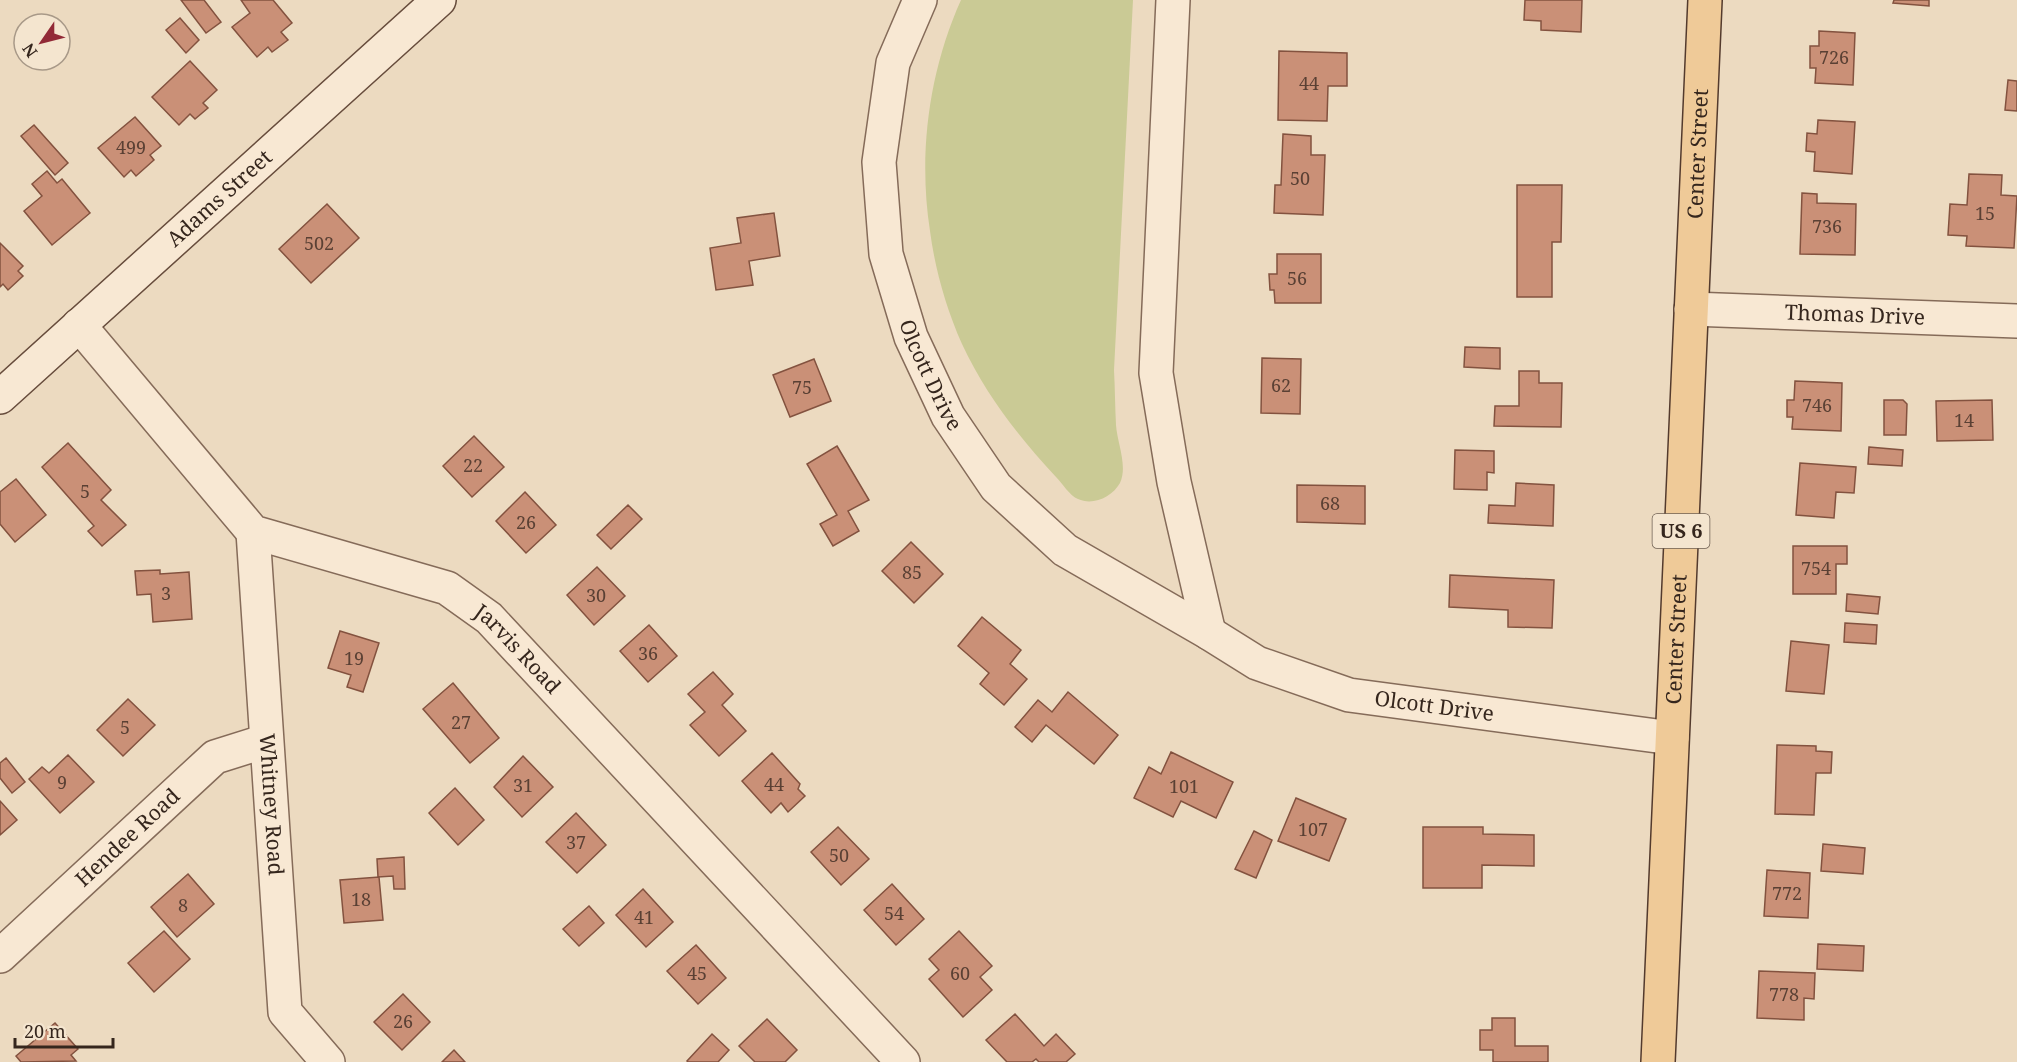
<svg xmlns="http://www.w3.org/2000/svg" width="2017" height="1062" font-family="'Noto Serif',serif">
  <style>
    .green { fill: #caca95 }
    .building { fill: #ca9077; stroke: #83523f; stroke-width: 1.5 }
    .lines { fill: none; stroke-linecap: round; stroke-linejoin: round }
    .street-casing { stroke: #856b59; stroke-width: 36 }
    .secondary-casing { stroke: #674c3c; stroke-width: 36 }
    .primary-casing { stroke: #533a2d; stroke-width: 36 }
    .street { stroke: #f8e8d3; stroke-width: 33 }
    .secondary { stroke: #f8e8d3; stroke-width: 33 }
    .primary { stroke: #efca98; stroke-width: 33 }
    .labels { text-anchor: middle; stroke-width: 6; stroke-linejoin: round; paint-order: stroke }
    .number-label { font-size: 18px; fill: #5a4034 }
    .shield { fill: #f4e5cf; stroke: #6e5f52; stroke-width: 1.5 }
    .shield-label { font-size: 20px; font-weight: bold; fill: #35261d }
    .street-label { font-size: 21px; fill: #35261d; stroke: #f4e5cf }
  </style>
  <rect width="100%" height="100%" fill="#ecdac0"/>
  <path class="green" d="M961 0H1133L1114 370C1115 388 1115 407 1116 425 1117 442 1128 466 1120 483 1112 497 1093 506 1078 499 1070 496 1062 483 1056 477 1018 436 986 395 962 344 946 308 935 269 930 231 918 154 929 71 961 0Z"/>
  <g class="building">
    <path d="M181 0H204L221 22 206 33Z"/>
    <path d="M273 0 292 23 281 32 288 40 272 52 268 47 257 57 232 27 250 13 241 0Z"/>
    <path d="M1525 0H1582L1581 32 1541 30V21L1524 20Z"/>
    <path d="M1894 0H1929V6L1893 3Z"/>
    <path d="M180 18 199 40 186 53 166 30Z"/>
    <path d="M1819 31 1855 33 1853 85 1815 83 1816 68H1810V46H1819Z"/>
    <path d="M1279 51 1347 53V86H1328L1327 121 1278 120Z"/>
    <path d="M190 61 217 90 203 103 208 108 195 119 190 114 179 125 152 97Z"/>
    <path d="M2008 80 2017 81V111L2005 110Z"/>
    <path d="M135 117 161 146 150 155 154 160 136 176 131 170 124 177 98 148Z"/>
    <path d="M1818 120 1855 122 1852 174 1814 171 1815 152 1806 151 1807 133 1817 134Z"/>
    <path d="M34 125 68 163 55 175 21 136Z"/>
    <path d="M1283 134 1311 136V155H1325L1323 215 1274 213 1275 185H1281Z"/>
    <path d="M47 171 57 183 62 179 90 213 52 245 24 211 42 196 32 184Z"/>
    <path d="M1969 174 2002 175 2001 195 2017 196 2014 248 1966 246 1967 236 1948 235 1950 204 1967 205Z"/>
    <path d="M1517 185H1562L1561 242H1552V297H1517Z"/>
    <path d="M1802 193 1817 194V203L1856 204 1855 255 1800 254Z"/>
    <path d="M327 204 359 238 311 283 279 249Z"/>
    <path d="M774 213 780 256 749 261 753 285 716 290 710 248 741 243 737 218Z"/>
    <path d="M0 243 23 266 18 271 23 276 8 290 3 284 0 287Z"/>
    <path d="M1277 254H1321V303H1275L1274 290H1270L1269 274H1277Z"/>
    <path d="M1465 347 1500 348V369L1464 367Z"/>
    <path d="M1262 358 1301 359 1300 414 1261 413Z"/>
    <path d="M814 359 831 401 790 417 773 375Z"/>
    <path d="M1519 371H1539V383H1562L1561 427 1494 426 1495 406H1519Z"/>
    <path d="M1795 381 1842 383 1841 431 1792 429 1793 417H1787V400H1794Z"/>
    <path d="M1884 400H1903L1907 404 1906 435H1884Z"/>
    <path d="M1992 400 1993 440 1937 441 1936 401Z"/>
    <path d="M474 436 504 467 472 497 443 466Z"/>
    <path d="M68 443 111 490 101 500 126 525 102 546 88 531 94 526 42 467Z"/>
    <path d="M837 446 869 500 848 511 859 531 833 546 820 524 837 515 807 464Z"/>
    <path d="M1869 447 1903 450 1902 466 1868 464Z"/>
    <path d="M1455 450 1494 451V473L1487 472V490L1454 489Z"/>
    <path d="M1800 463 1856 467 1854 493 1836 492 1834 518 1796 515Z"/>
    <path d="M16 479 46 515 15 542 0 524V492Z"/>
    <path d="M1516 483 1554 485 1553 526 1488 523 1489 505 1515 506Z"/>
    <path d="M1297 485 1365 486V524L1297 522Z"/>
    <path d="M525 492 556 525 526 553 496 521Z"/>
    <path d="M628 505 642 519 611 549 597 535Z"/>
    <path d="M911 542 943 574 914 603 882 571Z"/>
    <path d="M1793 546H1847V564H1836V594H1793Z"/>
    <path d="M597 567 625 596 594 625 567 595Z"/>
    <path d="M160 570V574L189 572 192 619 153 622 151 594 137 595 135 571Z"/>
    <path d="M1450 575 1554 580 1552 628 1508 627V610L1449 607Z"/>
    <path d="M1847 594 1880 597 1878 614 1846 611Z"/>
    <path d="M982 617 1021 650 1010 664 1027 679 1004 705 980 684 989 673 958 646Z"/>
    <path d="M1845 623 1877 625 1876 644 1844 642Z"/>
    <path d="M649 625 677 656 648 682 620 651Z"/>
    <path d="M340 631 379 643 363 692 347 687 351 675 328 668Z"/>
    <path d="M1791 641 1829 645 1824 694 1786 691Z"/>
    <path d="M713 672 733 694 722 705 746 731 719 756 690 725 705 712 688 694Z"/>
    <path d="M453 683 499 738 470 763 423 709Z"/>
    <path d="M1068 692 1118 735 1094 764 1046 725 1032 742 1015 727 1038 700 1052 712Z"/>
    <path d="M128 699 155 725 123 756 97 730Z"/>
    <path d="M1777 745 1816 746V751L1832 752 1831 773H1816L1814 815 1775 814Z"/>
    <path d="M1171 752 1233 782 1216 818 1181 801 1173 817 1134 798 1149 767 1161 774Z"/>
    <path d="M772 753 800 784 798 789 805 796 788 812 781 803 771 813 742 781Z"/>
    <path d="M68 755 94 782 60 813 29 779 42 767 49 773Z"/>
    <path d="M523 756 553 787 522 817 494 787Z"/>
    <path d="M6 758 25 782 12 793 0 778V763Z"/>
    <path d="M455 788 484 820 458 845 429 813Z"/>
    <path d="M1296 798 1346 819 1329 861 1278 841Z"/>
    <path d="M0 801 17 820 0 835Z"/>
    <path d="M576 813 606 845 577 873 546 842Z"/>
    <path d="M838 827 869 859 841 885 811 852Z"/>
    <path d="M1423 827H1483V834L1534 835V866L1482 865V888H1423Z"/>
    <path d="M1254 831 1272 840 1256 878 1235 869Z"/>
    <path d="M1823 844 1865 848 1863 874 1821 871Z"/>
    <path d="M404 857 405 889H394L393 876 378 877 377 859Z"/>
    <path d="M1767 870 1810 873 1808 918 1764 916Z"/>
    <path d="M188 874 214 904 177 937 151 907Z"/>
    <path d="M379 877 383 920 344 923 340 880Z"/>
    <path d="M892 884 924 919 896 945 864 910Z"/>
    <path d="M643 889 673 922 646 947 616 915Z"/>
    <path d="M589 906 604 923 579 946 563 929Z"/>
    <path d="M164 931 190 959 154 992 128 963Z"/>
    <path d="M959 931 992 966 980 977 992 990 963 1017 929 979 939 970 929 959Z"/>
    <path d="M1818 944 1864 946 1863 971 1817 969Z"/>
    <path d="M696 945 726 978 698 1004 667 971Z"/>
    <path d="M1759 971 1815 973 1814 999 1804 998V1020L1757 1018Z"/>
    <path d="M403 994 430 1022 402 1050 374 1022Z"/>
    <path d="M1015 1014 1044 1046 1056 1034 1075 1054 1066 1062H1039L1036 1059 1032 1062H1007L986 1040Z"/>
    <path d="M1492 1018H1515V1046H1548V1062H1493V1050H1480V1030H1492Z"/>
    <path d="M767 1019 797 1050 785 1062H755L739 1046Z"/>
    <path d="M55 1023 78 1049 71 1055 76 1061 21 1062 16 1056Z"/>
    <path d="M712 1034 729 1050 718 1062H688L687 1061Z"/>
    <path d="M454 1050 465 1062H442Z"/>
  </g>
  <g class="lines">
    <defs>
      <g id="street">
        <path id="s1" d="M920 0 893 63 879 162 886 254 911 337 948 416 996 487 1065 550 1209 633 1257 663 1349 695 1672 738"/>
        <path d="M1173 0 1156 373 1174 482 1209 633"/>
        <path id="s2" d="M1691 309 2017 321"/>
        <path id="s3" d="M79 325 253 532 447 588 489 618 903 1062"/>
        <path id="s4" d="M253 532 285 1012 328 1062"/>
        <path id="s5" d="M0 956 215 757 266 741"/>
      </g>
      <g id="secondary">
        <path id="s6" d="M0 397 439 0"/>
      </g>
      <g id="primary">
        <path id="s7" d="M1658 1062 1705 0"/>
      </g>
    </defs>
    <use href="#street" class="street-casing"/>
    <use href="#secondary" class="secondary-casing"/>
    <use href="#primary" class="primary-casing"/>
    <use href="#street" class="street"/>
    <use href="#secondary" class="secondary"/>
    <use href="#primary" class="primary"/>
  </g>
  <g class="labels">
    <g class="number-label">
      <text x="1834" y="64">726</text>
      <text x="1309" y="90">44</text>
      <text x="131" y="154">499</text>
      <text x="1300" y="185">50</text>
      <text x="1985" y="220">15</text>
      <text x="1827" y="233">736</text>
      <text x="319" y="250">502</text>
      <text x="1297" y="285">56</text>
      <text x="1281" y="392">62</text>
      <text x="802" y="394">75</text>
      <text x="1817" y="412">746</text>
      <text x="1964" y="427">14</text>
      <text x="473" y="472">22</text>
      <text x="85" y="498">5</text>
      <text x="1330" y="510">68</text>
      <text x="526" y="529">26</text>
      <text x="1816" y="575">754</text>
      <text x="912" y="579">85</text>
      <text x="166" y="600">3</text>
      <text x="596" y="602">30</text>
      <text x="648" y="660">36</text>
      <text x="354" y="665">19</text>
      <text x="461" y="729">27</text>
      <text x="125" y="734">5</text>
      <text x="62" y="789">9</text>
      <text x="774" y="791">44</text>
      <text x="523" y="792">31</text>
      <text x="1184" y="793">101</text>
      <text x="1313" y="836">107</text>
      <text x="576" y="849">37</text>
      <text x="839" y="862">50</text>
      <text x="1787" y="900">772</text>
      <text x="361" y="906">18</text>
      <text x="183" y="912">8</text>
      <text x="894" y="920">54</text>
      <text x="644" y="924">41</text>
      <text x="697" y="980">45</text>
      <text x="960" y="980">60</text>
      <text x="1784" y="1001">778</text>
      <text x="403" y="1028">26</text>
    </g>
    <rect class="shield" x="1652.5" y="514" width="57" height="34" rx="4.5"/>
    <g class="shield-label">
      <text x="1681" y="538">US 6</text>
    </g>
    <g class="street-label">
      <text dy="7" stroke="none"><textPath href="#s7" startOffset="909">Center Street</textPath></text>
      <text dy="7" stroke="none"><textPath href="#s6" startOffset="296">Adams Street</textPath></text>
      <text dy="7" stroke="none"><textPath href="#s2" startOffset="164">Thomas Drive</textPath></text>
      <text dy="7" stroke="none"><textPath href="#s1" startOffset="390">Olcott Drive</textPath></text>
      <text dy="7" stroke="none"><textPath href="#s7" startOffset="423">Center Street</textPath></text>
      <text dy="7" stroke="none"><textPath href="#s3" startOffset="566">Jarvis Road</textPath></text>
      <text dy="7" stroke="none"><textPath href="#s1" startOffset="1020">Olcott Drive</textPath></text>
      <text dy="7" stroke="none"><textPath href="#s4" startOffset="273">Whitney Road</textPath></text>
      <text dy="7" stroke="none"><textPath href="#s5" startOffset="174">Hendee Road</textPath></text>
    </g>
  </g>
  <g transform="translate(42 42) rotate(235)"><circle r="28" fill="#f4e5cf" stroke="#a89988" stroke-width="1.5"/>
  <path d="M0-4.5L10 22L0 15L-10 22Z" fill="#922a37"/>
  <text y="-9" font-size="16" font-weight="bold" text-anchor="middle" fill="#35261d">N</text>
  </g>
  <path d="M15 1038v9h98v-9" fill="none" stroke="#35261d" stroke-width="3"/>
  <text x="24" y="1038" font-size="18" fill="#35261d" stroke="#f4e5cf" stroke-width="4.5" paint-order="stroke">20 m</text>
</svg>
